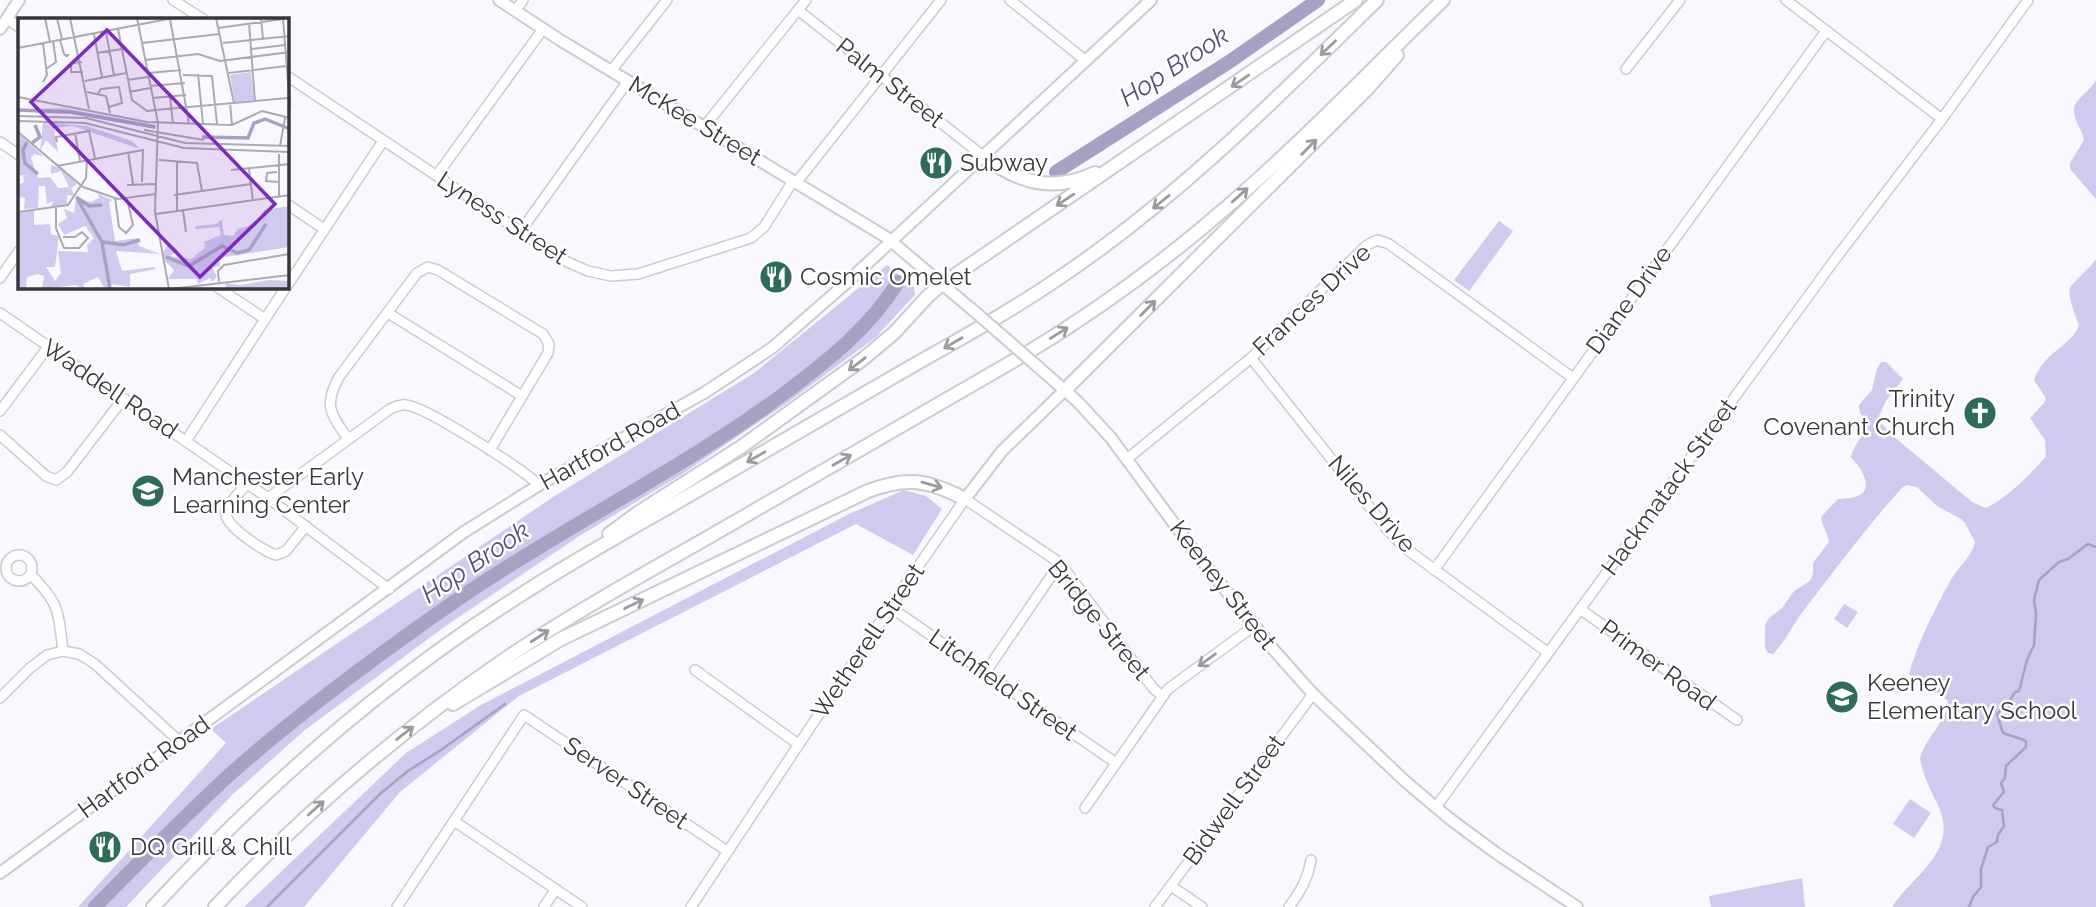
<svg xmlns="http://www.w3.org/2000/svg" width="2096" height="907" font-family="Raleway,sans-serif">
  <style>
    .green { fill: #d1caee }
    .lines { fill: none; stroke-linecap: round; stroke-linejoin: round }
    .stream { stroke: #a8a1c4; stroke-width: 2.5 }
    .river { stroke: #a8a1c4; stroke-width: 14 }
    .minor-casing { stroke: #cccbd2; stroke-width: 12 }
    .major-casing { stroke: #cccbd2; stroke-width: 14 }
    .highway-casing { stroke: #cccbd2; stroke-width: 16 }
    .minor { stroke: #fff; stroke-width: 9 }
    .major { stroke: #fff; stroke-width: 10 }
    .highway { stroke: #fff; stroke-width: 12 }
    .major-bridge-casing { stroke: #cccbd2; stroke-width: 14; stroke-linecap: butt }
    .major-bridge { stroke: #fff; stroke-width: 10 }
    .oneway { stroke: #9b9a9c }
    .labels { text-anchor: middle; stroke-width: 5; stroke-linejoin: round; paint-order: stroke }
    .street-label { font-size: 24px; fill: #373639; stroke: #fff }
    .poi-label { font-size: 24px; fill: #373639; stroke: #fff; text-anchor: start }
    .water-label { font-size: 26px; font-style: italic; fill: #574b7d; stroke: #fff }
    .inset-river { fill: none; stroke: #a8a1c4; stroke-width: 3.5 }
    .inset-road { fill: none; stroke: #abaaaf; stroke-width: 2 }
    .view { fill: #7b2cbf; fill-opacity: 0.15; stroke: #7b2cbf; stroke-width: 3.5 }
    .inset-edge { fill: none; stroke: #373639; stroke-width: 3.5 }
  </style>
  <rect width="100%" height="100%" fill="#f9f8fe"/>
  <g class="green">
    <path d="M2096 80V199L2070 169V163L2084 140C2082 130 2075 122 2074 112 2072 100 2090 92 2096 80Z"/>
    <path d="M1499 221 1513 231 1469 291 1454 280Z"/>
    <path d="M2096 259V907H1892C1911 877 1957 853 1940 810 1933 794 1923 777 1920 759 1924 739 1948 720 1948 701 1937 689 1919 686 1909 674 1917 644 1934 611 1949 583 1956 569 1972 557 1975 542L1965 523 1961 519 1937 506 1917 487 1906 485 1902 488C1867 526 1836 569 1804 610 1793 624 1786 641 1773 654L1768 653 1765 648V625L1769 618 1782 608 1794 591 1810 581 1813 573V563L1829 542C1828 533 1822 526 1821 517L1838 499C1859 498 1874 494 1861 470 1858 464 1854 462 1851 457 1855 441 1866 437 1865 419L1860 413 1859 405 1872 390 1877 369 1881 362H1886L1903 379 1886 401 1879 416 1881 423 1892 435 1972 502 1986 508C2006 499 2032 473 2046 456L2045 440 2030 418 2044 403 2046 398 2034 380C2044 351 2070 348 2079 325 2076 318 2067 296 2070 288 2070 285 2091 267 2096 259Z"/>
    <path d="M887 265 914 287 915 295 876 337 787 403 681 475 581 535 447 625 305 730 232 795 126 907H78L226 743 211 729 553 497 754 373Z"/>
    <path d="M904 490 926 496 942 509 913 555 856 524 519 696 400 792 304 907H244L406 753 481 705 849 514Z"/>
    <path d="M1844 604 1858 612 1847 628 1834 619Z"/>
    <path d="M1910 799 1931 813 1914 838 1893 824Z"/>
    <path d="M1802 878 1805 907H1711L1709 896Z"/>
  </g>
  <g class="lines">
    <g class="stream">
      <path d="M267 907 381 793 408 771 441 750 505 704"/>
      <path d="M1969 907 1973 897 1981 887V869L1988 847 1997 842 1998 835 2004 826 2002 810 1995 808 1993 805 2004 792 2001 783 2005 778 2006 766 2026 747V742L2024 740 2003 733 1997 714 2009 702 2015 692 2019 691 2027 660 2034 645 2036 614 2034 600 2039 580 2059 562 2068 559 2088 544 2096 547"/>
    </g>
    <g class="river">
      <path d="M1056 172 1229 62 1318 0"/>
      <path d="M95 907C138 863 182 819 227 777 302 710 384 650 467 593 571 523 684 468 785 393 828 360 869 329 898 282"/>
    </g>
    <defs>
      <g id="minor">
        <path d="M173 0 203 19"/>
        <path d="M1010 0 1086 61"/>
        <path d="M1786 0 1942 119"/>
        <path d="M798 10 983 156"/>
        <path d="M515 11 523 0"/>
        <path d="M7 19 19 27"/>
        <path d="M1626 69 1680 0"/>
        <path d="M611 71 667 0"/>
        <path d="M287 76 563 260 588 271 611 276 638 274 751 238 764 227 793 181"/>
        <path d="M704 127 806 0"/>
        <path d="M0 142 19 155"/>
        <path d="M437 175 543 29"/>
        <path d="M796 183 941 0"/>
        <path d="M287 204 324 229"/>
        <path d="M520 232 628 81"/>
        <path d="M0 278 19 251"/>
        <path d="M287 286 383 141"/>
        <path d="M217 287 265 319"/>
        <path d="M0 313 268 498 389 589"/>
        <path d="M388 313 522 396"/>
        <path d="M1251 358 1387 529 1405 548 1547 652"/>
        <path d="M0 411 48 347"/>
        <path d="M0 435 46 476 56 480 67 472 123 399"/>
        <path d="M348 439C331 414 323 406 339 377L417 273 428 267 438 270 543 334 549 344 548 353 490 450"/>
        <path d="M186 441 286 287"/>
        <path d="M1127 459 1251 358 1367 245 1377 240 1389 244 1573 378"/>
        <path d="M247 484C241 491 229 502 226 511 222 525 264 551 276 555L286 551 306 526"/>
        <path d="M268 498 390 409C395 407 401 404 406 405 427 407 522 469 539 485"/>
        <circle cx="19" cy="568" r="13"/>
        <path d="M1434 570 1826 31"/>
        <path d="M31 575C60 604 58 611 63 651"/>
        <path d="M890 607 1116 763"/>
        <path d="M1580 609 1737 720"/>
        <path d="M695 670 798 744"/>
        <path d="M985 673 1060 563"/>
        <path d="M0 698 30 668 47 655 63 651 79 654 95 664 179 741"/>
        <path d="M1436 807 1836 258 1942 119 2028 0"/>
        <path d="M1085 808 1168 689 1254 626"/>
        <path d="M454 821 582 907"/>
        <path d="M1171 886 1202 907"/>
        <path d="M397 907 524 715 727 851"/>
        <path d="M544 907 555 890"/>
        <path d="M691 907 890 607 965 499 1060 563 1153 688 1162 696"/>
        <path d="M1155 907 1313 694"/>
        <path d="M1289 907C1300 892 1308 879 1311 860"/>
      </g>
      <g id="major">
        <path d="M499 0 560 40 886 237 974 311"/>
        <path d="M0 29 19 0"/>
        <path d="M1037 366 1078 402 1111 438 1195 552 1273 649 1313 694 1406 782 1450 819 1496 853 1577 907"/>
        <path d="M965 499 1002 451 1065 390"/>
        <path d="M0 873 464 532 539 485 704 393 772 348 844 285 1151 0"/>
      </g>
      <g id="highway">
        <path d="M983 156C1019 183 1053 193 1095 173"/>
        <path d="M1065 390 1368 88 1397 55"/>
        <path d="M609 534 639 512 741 447 863 359 894 333 928 296 942 284 1356 0"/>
        <path d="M453 704 561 639 868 491C907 476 928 480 965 499"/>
        <path d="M153 907C258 794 373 691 502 607 558 570 616 537 674 504 749 460 825 417 900 373 954 342 1008 313 1059 278 1177 199 1276 99 1377 0"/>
        <path d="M215 907C303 814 401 730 508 657 572 614 640 576 707 538 813 476 920 415 1027 353 1098 310 1165 261 1228 206 1303 141 1372 69 1443 0"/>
      </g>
    </defs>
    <use href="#minor" class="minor-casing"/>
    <use href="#major" class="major-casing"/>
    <use href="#highway" class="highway-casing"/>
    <use href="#minor" class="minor"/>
    <use href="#major" class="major"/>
    <use href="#highway" class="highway"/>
    <defs>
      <path id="major-bridge" d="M974 311 1037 366"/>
    </defs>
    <use href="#major-bridge" class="major-bridge-casing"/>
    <use href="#major-bridge" class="major-bridge"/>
  </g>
  <defs><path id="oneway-shaft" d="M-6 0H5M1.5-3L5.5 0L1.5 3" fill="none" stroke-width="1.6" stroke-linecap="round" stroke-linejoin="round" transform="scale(1.75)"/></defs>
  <g class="oneway">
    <use href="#oneway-shaft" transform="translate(1328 48) rotate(136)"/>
    <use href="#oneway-shaft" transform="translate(1240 81) rotate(146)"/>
    <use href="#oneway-shaft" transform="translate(1309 147) rotate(-45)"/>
    <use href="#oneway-shaft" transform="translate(1240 195) rotate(-42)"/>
    <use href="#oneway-shaft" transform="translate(1065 200) rotate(146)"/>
    <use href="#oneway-shaft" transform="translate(1161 202) rotate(141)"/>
    <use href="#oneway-shaft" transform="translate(1148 308) rotate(-45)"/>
    <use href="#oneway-shaft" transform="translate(1059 333) rotate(-32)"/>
    <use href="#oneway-shaft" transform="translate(953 343) rotate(150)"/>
    <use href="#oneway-shaft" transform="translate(857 364) rotate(143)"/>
    <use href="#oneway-shaft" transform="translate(756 457) rotate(150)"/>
    <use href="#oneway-shaft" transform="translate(842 460) rotate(-30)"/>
    <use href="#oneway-shaft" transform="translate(932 485) rotate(16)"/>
    <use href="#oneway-shaft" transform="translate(634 604) rotate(-26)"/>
    <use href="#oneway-shaft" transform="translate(540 636) rotate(-33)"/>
    <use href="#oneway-shaft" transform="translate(1207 660) rotate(144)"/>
    <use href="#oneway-shaft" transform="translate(405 733) rotate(-38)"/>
    <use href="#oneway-shaft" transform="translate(316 808) rotate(-42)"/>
  </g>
  <defs>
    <symbol id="restaurant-disc" viewBox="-11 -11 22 22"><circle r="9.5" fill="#2d6c58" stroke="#fff"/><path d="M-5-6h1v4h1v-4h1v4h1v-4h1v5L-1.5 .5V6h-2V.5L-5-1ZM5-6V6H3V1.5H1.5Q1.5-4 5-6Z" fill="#fff"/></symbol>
    <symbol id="church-disc" viewBox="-11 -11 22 22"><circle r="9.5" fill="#2d6c58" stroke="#fff"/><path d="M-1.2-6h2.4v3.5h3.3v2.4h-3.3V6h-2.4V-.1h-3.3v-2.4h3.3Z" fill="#fff"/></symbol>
    <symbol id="school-disc" viewBox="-11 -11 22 22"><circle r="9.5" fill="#2d6c58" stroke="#fff"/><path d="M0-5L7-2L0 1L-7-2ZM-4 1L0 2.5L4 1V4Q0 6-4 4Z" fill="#fff"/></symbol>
  </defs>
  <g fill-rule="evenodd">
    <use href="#restaurant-disc" x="917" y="144" width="38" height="38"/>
    <use href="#restaurant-disc" x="757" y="258" width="38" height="38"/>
    <use href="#church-disc" x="1961" y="394" width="38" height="38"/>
    <use href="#school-disc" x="129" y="472" width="38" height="38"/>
    <use href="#school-disc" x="1823" y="678" width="38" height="38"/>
    <use href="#restaurant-disc" x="86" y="828" width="38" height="38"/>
  </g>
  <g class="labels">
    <g class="street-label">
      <text transform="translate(890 83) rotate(38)" y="8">Palm Street</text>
      <text transform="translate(695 121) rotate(31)" y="8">McKee Street</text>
      <text transform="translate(502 218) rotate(33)" y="8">Lyness Street</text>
      <text transform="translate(1312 300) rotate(-43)" y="8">Frances Drive</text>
      <text transform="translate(1629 300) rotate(-54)" y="8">Diane Drive</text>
      <text transform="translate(110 389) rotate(34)" y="8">Waddell Road</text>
      <text transform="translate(610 446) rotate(-29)" y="8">Hartford Road</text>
      <text transform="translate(1669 487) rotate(-54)" y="8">Hackmatack Street</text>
      <text transform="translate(1372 504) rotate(49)" y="8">Niles Drive</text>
      <text transform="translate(1223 585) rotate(52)" y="8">Keeney Street</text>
      <text transform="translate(1099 620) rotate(51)" y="8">Bridge Street</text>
      <text transform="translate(868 641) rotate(-56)" y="8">Wetherell Street</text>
      <text transform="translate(1658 665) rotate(36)" y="8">Primer Road</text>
      <text transform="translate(1003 685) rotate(35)" y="8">Litchfield Street</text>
      <text transform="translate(144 767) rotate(-36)" y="8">Hartford Road</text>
      <text transform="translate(626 783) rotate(34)" y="8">Server Street</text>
      <text transform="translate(1234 800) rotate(-54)" y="8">Bidwell Street</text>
    </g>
    <g class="poi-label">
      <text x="960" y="171">Subway</text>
      <text x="800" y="285">Cosmic Omelet</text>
      <text x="1955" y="407" text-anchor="end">Trinity<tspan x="1955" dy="28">Covenant Church</tspan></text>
      <text x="172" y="485">Manchester Early<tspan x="172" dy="28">Learning Center</tspan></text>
      <text x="1867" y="691">Keeney<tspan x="1867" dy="28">Elementary School</tspan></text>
      <text x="130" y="855">DQ Grill &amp; Chill</text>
    </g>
    <g class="water-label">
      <text transform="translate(1174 66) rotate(-33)" y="9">Hop Brook</text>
      <text transform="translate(475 562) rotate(-34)" y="9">Hop Brook</text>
    </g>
  </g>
  <g transform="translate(18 18)">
    <rect width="271" height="271" fill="#f9f8fe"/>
    <path d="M233 54 236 82 217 84 212 57ZM45 90 138 107V111L53 96 17 95V91ZM25 104 69 108 114 123 122 131 55 108 36 110 40 134 28 122 22 133ZM2 117 25 138 16 136 13 140 20 160 32 159 40 170 51 169 43 153 33 156V147L42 150 59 166 53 170 57 178 49 177V188L33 189 35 183 29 186 27 168H21L20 190 6 191 7 180 0 179V167L6 164 5 157 0 158ZM80 176 95 182 91 184 97 223 120 220 121 228 142 236 98 233 104 253 136 249 138 251 112 256V269L95 266 87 271 80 259 65 266 67 271 57 267 24 271 26 258 20 256 9 259 8 271H0V195L16 192V207L32 206 33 216 41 218 37 249H28L37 263 43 255 40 233 70 234 69 227 76 220 67 208 46 217 40 206 49 200 46 191 56 195 58 180 73 184 81 180ZM271 188V229L201 240 202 248 194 249 199 259 194 264 192 260 180 266 179 261H150L156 252 147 243 145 234 151 225 160 232 152 238 173 241 187 230 186 224 203 217 201 209 177 211 178 208 198 206 210 197 204 202 206 217 215 218 220 211 240 205 246 192ZM251 262 271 263V271H200L208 270 207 265 222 267Z" fill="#d1caee"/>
    <path class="inset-river" d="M0 92 53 94 137 109M184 119 230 120 236 105 247 101 272 111M9 124 5 132 7 145 20 156M14 125 22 119 17 107M58 179 71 188 84 187M60 182 84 224 92 271M85 224 105 227 122 222M148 239 171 248 204 228 219 235 231 232 248 206"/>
    <path class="inset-road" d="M27 0 32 24M39 0 44 21M52 0 71 91M119 0 140 105 137 194 151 271M198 0 216 85M243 0 245 21M265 0 272 90M152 1 171 105M231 5 237 83M200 10 265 1M100 11 114 82 129 93 137 92M88 14 96 57M76 16 84 59M42 22 46 36 48 38 51 37H47M25 25 29 57 25 64M124 25 201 16M205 25 272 18M0 30 155 0M233 31 267 27M79 35 104 31M127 42 180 36 202 43 272 34M64 44 53 45V54H65M28 51 38 44 35 23M131 55 163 52M211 55 268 48M180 56 185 105M165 57 194 58 199 106M109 62 130 59M67 63 108 55M132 68 167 65M69 74 88 78 92 95M111 74 132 70M80 76 83 71 101 69 104 85 91 89M0 79 129 104 214 107 244 93 272 100M152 79 155 105M135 80 168 77M212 85 214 107M137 92 270 80M0 98 68 100 167 125 272 128M0 103 67 105 166 130 272 134M126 112 186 122M0 114 65 169 100 181 137 176M57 115 62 143M39 124 38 119 71 113 77 140M262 128 267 100M110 134 115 166M261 136V179M141 142 179 145 184 173M39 148 125 132 124 164M231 151 235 183M213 152 272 146M259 154 249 155 248 163 260 164M109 167 137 166M156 177 233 166M97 180 101 209 108 215 115 207 109 181M38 190V210L46 230H61L70 220 64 214 57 219H45M165 192 168 214M159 193V144M0 194 50 187 68 160 69 142M138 196 272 177M201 264 200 253 206 247 271 236M152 271 272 257"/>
    <path class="view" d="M89 12 257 186 182 259 13 84Z"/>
    <rect width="271" height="271" class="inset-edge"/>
  </g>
</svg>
